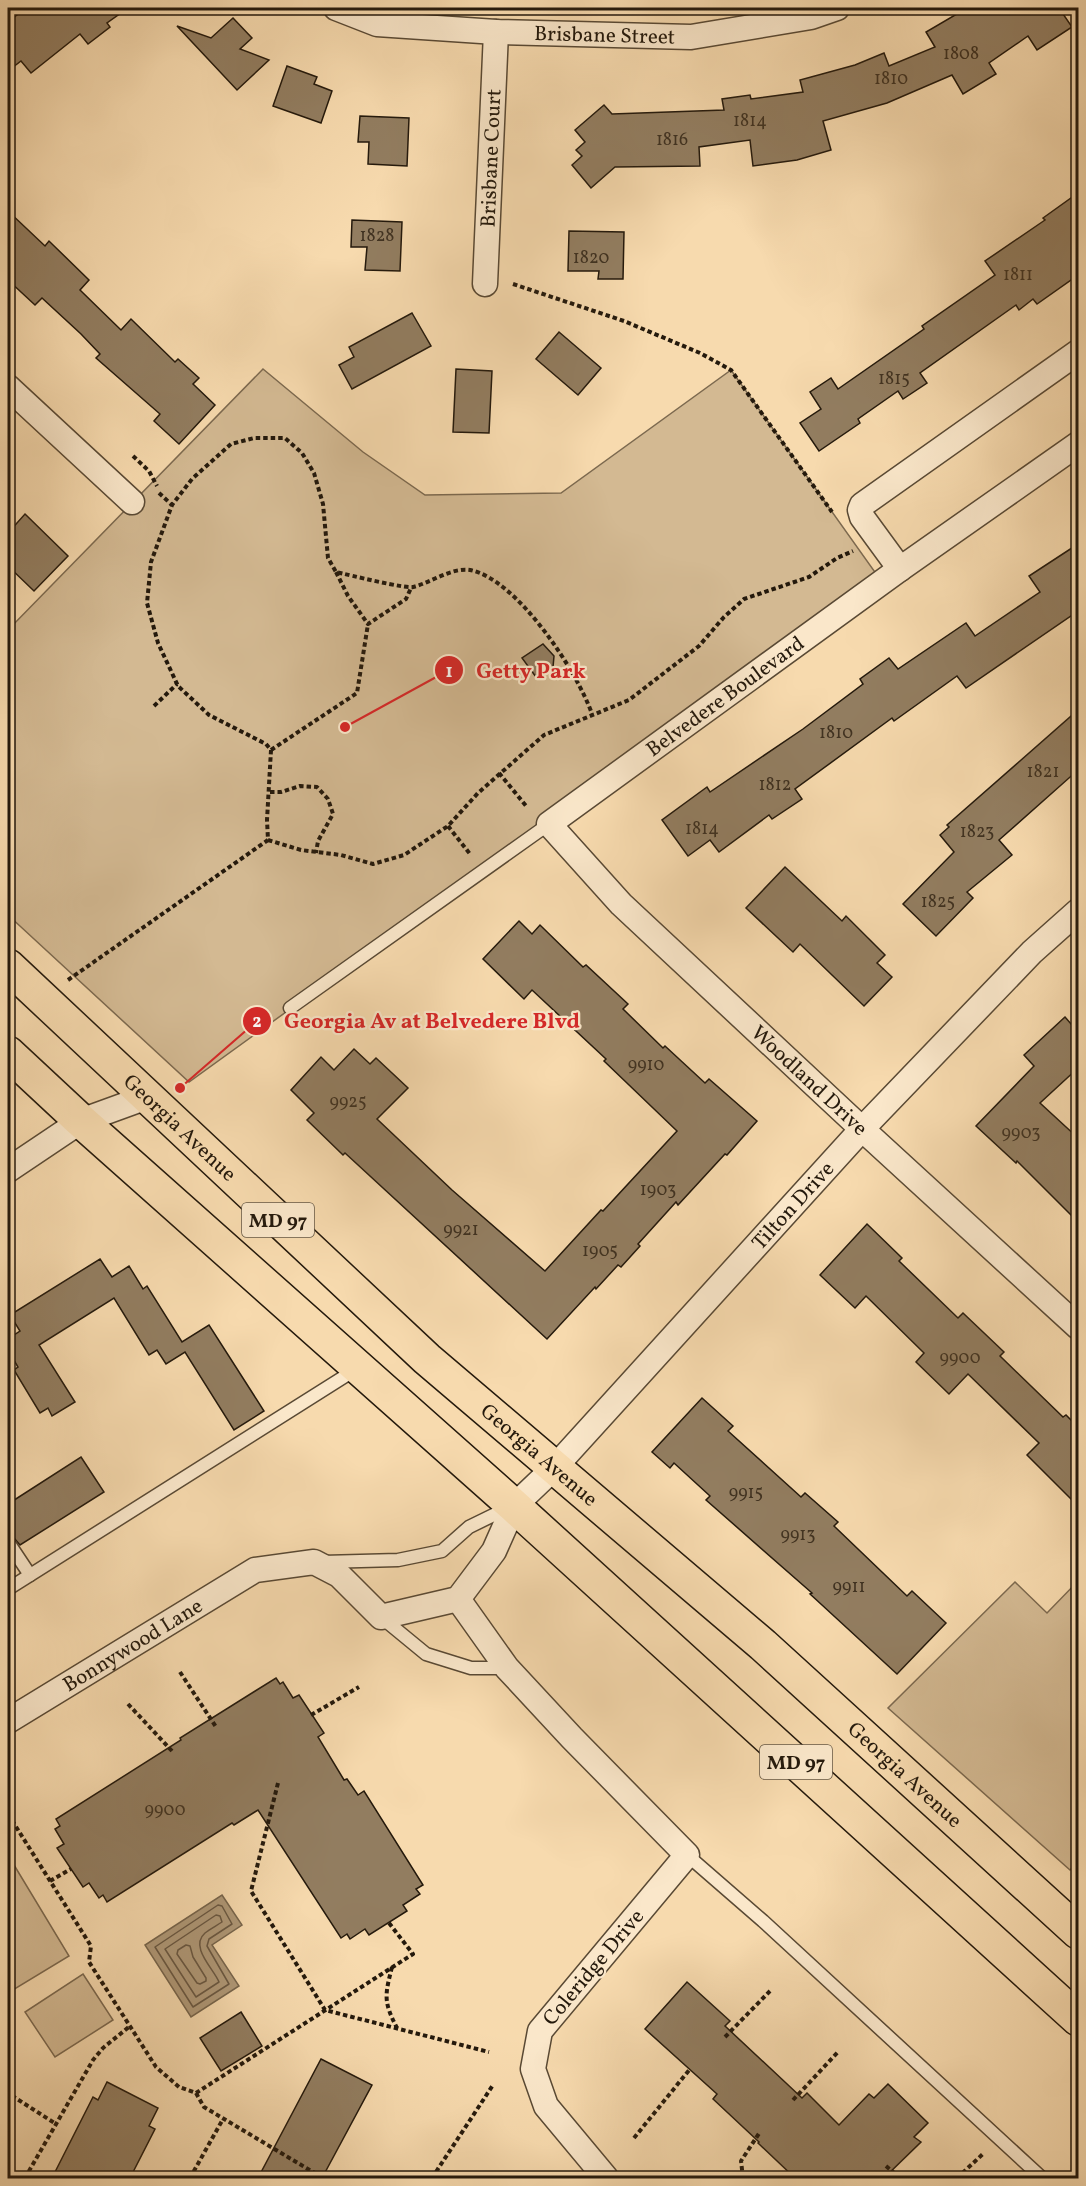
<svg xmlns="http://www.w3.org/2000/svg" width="1086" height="2186" font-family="Vollkorn,serif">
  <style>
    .green { fill: #d3b992; stroke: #7c694f; stroke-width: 1.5 }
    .water { fill: #af9877; stroke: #77654c; stroke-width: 1.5 }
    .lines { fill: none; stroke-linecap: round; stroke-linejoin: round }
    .shore { stroke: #6a5842; stroke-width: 1.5 }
    .building { fill: #927d60; stroke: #24190c; stroke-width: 1.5 }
    .service-casing { stroke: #594934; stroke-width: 15 }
    .minor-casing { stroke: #594934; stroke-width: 27 }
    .primary-casing { stroke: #24190c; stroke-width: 36 }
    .path { stroke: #24190c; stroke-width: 4; stroke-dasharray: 4.5 3; stroke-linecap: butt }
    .service { stroke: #fae7ca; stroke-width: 12 }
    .minor { stroke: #fae7ca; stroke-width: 24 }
    .primary { stroke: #f7daae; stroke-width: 33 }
    .labels { text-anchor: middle; stroke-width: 4.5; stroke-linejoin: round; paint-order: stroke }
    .number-label { font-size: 18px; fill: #403221 }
    .shield { fill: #fae7ca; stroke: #645745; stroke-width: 1.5 }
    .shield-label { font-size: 20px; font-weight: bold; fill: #24190c }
    .street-label { font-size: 21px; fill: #24190c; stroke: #fae7ca }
    .leader { fill: none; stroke: #d62828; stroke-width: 2 }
    .callout-dot { fill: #d62828; stroke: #fae7ca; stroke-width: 2 }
    .mark-label { font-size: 18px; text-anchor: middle; font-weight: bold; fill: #fff }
    .callout-label { font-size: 22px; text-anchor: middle; font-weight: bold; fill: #d62828; stroke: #fae7ca; stroke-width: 4.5; stroke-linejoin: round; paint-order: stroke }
  </style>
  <rect width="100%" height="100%" fill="#f7daae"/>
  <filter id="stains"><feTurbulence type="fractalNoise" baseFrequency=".00333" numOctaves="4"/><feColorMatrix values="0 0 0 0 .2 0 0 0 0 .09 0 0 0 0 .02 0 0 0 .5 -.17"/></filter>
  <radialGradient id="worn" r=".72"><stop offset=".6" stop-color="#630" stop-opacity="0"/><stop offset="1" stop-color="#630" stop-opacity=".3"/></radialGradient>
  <g class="green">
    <path d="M263 369 363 452 425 495 561 493 731 370 882 582 189 1082 8 915V630Z"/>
    <path d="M1078 1581V1862L1070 1870 888 1708 1015 1582 1047 1613Z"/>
    <path d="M8 1855 69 1956 8 1993Z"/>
    <path d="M83 1974 113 2020 55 2057 25 2012Z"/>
  </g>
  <path class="water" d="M222 1895 242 1925 212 1945 239 1986 191 2017 145 1945Z"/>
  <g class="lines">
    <g class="shore">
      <path d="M218 1905 222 1906 232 1924 209 1939 207 1946 229 1984 193 2007 155 1947Z"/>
      <path d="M216 1915 220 1916 222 1922C216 1926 210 1929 205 1933 189 1947 214 1969 219 1982L196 1997 165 1949Z"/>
      <path d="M186 1945 190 1946 193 1957 206 1978V1981L200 1984 197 1983 177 1954 178 1950Z"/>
    </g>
  </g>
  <g class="building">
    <path d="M26 8H128L107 23 110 27 88 44 80 34 31 73 21 61 8 71V22Z"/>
    <path d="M967 8H1059L1072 27 1037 50 1028 36 989 63 996 74 963 94 952 75 887 103 823 121 831 150 797 160 753 166 750 140 699 147 700 166 615 167 591 188 572 165 582 156 576 150 585 142 575 130 604 105 612 114 724 110 722 99 750 95 751 99 803 92 800 80 855 65 884 53 889 66 935 47 926 32Z"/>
    <path d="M233 18 252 38 240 49 269 60 237 90 177 26 211 38Z"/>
    <path d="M287 66 317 77 314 84 332 91 321 123 273 106Z"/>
    <path d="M360 116 409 118 407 166 368 164 369 142H358Z"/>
    <path d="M1078 193V275L1037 304 1033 299 1019 310 1016 305 920 373 927 383 903 399 898 391 858 419 860 423 819 451 800 423 821 409 810 392 831 378 838 389 924 329 922 326 995 275 985 261 1045 220 1043 218Z"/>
    <path d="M8 211 45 246 49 241 89 280 80 290 121 330 131 319 175 362 178 359 199 378 193 384 215 405 179 444 154 421 160 414 96 358 100 354 81 334 42 298 35 305 8 280Z"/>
    <path d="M352 220 402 222 400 271 365 270 367 247H351Z"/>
    <path d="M569 231 624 232 623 279H598L599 271H568Z"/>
    <path d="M412 313 431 346 352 389 339 365 354 357 349 347Z"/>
    <path d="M559 332 601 368 578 395 536 359Z"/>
    <path d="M456 369 492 371 489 433 453 432Z"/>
    <path d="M25 514 68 556 34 591 8 566V533Z"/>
    <path d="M1078 544V611L966 688 957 676 894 721 892 718 795 789 802 799 772 819 769 815 719 852 710 840 688 856 662 820 707 787 710 792 803 729 863 684 860 679 889 658 898 669 966 623 975 636 1040 592 1029 576Z"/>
    <path d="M543 644 554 656 553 667 536 677 522 658Z"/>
    <path d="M1078 710V770L999 840 1012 855 967 892 973 898 936 936 903 904 954 852 940 835 949 827 947 825Z"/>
    <path d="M785 867 842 921 846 916 885 955 877 963 892 977 864 1006 800 944 793 952 746 908Z"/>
    <path d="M519 921 532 934 540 925 583 967 586 965 628 1004 623 1009 663 1048 665 1046 705 1083 709 1079 757 1121 727 1155 725 1154 678 1205 676 1202 638 1244 640 1246 621 1267 618 1265 596 1289 595 1287 547 1339 345 1153 343 1155 307 1120 314 1113 291 1090 321 1057 334 1070 354 1049 370 1064 376 1058 408 1088 377 1119 452 1190 545 1271 601 1210 603 1211 677 1131 604 1061 606 1059 532 990 524 999 483 959Z"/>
    <path d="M1065 1017 1078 1032V1068L1040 1103 1078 1138V1222L1017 1161 1016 1163 976 1126 1034 1066 1024 1055Z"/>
    <path d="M867 1224 902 1258 899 1261 958 1318 963 1313 1004 1352 1000 1356 1063 1417 1066 1415 1078 1427V1506L1027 1455 1039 1443 968 1374 949 1394 916 1362 924 1353 866 1296 855 1308 820 1275Z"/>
    <path d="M100 1259 112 1277 129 1266 143 1289 147 1286 182 1342 209 1325 264 1411 234 1430 185 1352 166 1364 157 1350 149 1355 114 1298 39 1345 75 1402 52 1416 48 1408 40 1413 14 1370 18 1367 8 1350V1339L20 1331 10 1315Z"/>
    <path d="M702 1398 733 1426 728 1431 801 1497 805 1493 838 1522 834 1526 907 1596 912 1591 946 1623 897 1674 810 1594 812 1593 706 1500 710 1496 674 1463 670 1468 652 1452Z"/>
    <path d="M81 1457 104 1492 20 1545 14 1538 8 1537V1504Z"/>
    <path d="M276 1678 280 1684 283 1682 293 1698 299 1695 324 1733 318 1737 344 1780 347 1779 358 1795 364 1791 423 1885 416 1889 420 1894 403 1905 407 1911 369 1935 365 1929 350 1939 347 1934 341 1938 258 1810 234 1825 232 1823 107 1902 103 1895 99 1898 89 1883 83 1887 57 1848 64 1844 55 1829 60 1826 56 1819 181 1740 180 1738Z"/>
    <path d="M687 1982 730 2021 725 2026 802 2098 807 2093 839 2125 869 2094 874 2098 888 2084 928 2123 914 2137 921 2142 884 2178H795L758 2143 759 2142 713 2099 717 2094 645 2029Z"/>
    <path d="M241 2012 262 2046 221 2071 200 2038Z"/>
    <path d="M321 2059 372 2085 322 2178H258Z"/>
    <path d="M107 2082 158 2108 149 2126 155 2129 130 2178H52L93 2097 98 2100Z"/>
  </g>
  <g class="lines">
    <defs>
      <g id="service">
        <path d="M290 1008 549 824"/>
        <path d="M10 1545 30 1575"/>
        <path d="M323 1562 398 1560 442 1551 469 1527 510 1507"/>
        <path d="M8 1589 358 1368"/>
        <path d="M381 1617 426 1654 471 1668H507"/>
        <path d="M687 1855 763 1921 1042 2178"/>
      </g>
      <g id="minor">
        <path id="s1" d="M336 8 377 24 496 32 691 37 811 17 837 8"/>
        <path id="s2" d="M485 284 496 32"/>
        <path d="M8 387 132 502"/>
        <path id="s3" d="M1078 444 900 569 549 824 621 904 862 1129 1078 1327"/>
        <path d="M900 569 862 517 860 510 862 505 1078 352"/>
        <path d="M8 1170 81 1121 147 1097"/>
        <path d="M458 1599 507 1668 572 1738 687 1855 540 2031 533 2069 546 2106 606 2178"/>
        <path id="s4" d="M8 1721 255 1570 314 1562 339 1575 381 1617 458 1599 494 1551 514 1506 555 1467 862 1129 1032 952 1078 911"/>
      </g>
      <g id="primary">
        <path id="s5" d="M8 966 427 1359 763 1645 1078 1932"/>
        <path d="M8 1053 81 1121 514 1506 1078 2019"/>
      </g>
    </defs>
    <use href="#service" class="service-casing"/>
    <use href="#minor" class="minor-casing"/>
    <use href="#primary" class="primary-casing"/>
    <g class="path">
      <path d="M513 284 624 321 700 353 731 370 832 512"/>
      <path d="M133 456 149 471 157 486"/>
      <path d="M159 493 172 505"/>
      <path d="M336 572 348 596 368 624 406 599 411 588"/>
      <path d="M154 706 177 684"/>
      <path d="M271 750 357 693 368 624"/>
      <path d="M499 773 527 807"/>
      <path d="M270 792H281L300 786 317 787 328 799 333 814 318 841 316 853"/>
      <path d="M448 826 470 854"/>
      <path d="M268 840 301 850 341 855 373 864 404 855 448 826 478 793 544 735 629 700 699 646 724 617 744 599 809 577 837 558 853 551"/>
      <path d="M68 980 268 840 267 820 271 750 266 744 209 715 178 686 158 643 147 603 151 562 172 505 192 479 231 444 254 438H285L302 453 314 473 323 504 328 558 336 572C349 575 406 589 413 587 430 583 452 567 470 570 517 579 577 671 592 714"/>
      <path d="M180 1672 216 1727"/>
      <path d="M128 1704 172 1751"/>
      <path d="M311 1715 359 1687"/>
      <path d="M278 1783 251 1891 325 2010 489 2052"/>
      <path d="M8 1814 91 1946 89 1962 156 2067 179 2087 196 2093 413 1954 389 1923"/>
      <path d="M50 1881 71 1869"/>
      <path d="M392 1967C385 1995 383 2001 397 2028"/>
      <path d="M725 2037 770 1991"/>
      <path d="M8 2089 14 2097 56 2124"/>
      <path d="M196 2093 204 2107 323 2178"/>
      <path d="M793 2100 838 2052"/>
      <path d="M634 2138 690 2069"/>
      <path d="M886 2166 900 2178"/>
      <path d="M25 2178 93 2060 103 2048 130 2026"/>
      <path d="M190 2178 223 2119"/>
      <path d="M432 2178 493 2085"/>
      <path d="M743 2178 741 2161 760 2132"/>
      <path d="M957 2178 984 2153"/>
    </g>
    <use href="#service" class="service"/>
    <use href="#minor" class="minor"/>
    <use href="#primary" class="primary"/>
  </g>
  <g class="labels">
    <g class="number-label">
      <text x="961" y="59">1808</text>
      <text x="891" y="84">1810</text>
      <text x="750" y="126">1814</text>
      <text x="672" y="145">1816</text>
      <text x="377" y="241">1828</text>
      <text x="591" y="263">1820</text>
      <text x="1018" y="280">1811</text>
      <text x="894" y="384">1815</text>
      <text x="836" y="738">1810</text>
      <text x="1043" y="777">1821</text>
      <text x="775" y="790">1812</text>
      <text x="702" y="834">1814</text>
      <text x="977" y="837">1823</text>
      <text x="938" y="907">1825</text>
      <text x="646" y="1070">9910</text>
      <text x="348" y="1107">9925</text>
      <text x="1021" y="1138">9903</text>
      <text x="658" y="1195">1903</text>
      <text x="461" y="1235">9921</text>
      <text x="600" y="1256">1905</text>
      <text x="960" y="1363">9900</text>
      <text x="746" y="1498">9915</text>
      <text x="798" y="1540">9913</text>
      <text x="849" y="1592">9911</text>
      <text x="165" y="1815">9900</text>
    </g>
    <g class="shield">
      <rect x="242" y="1203" width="72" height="34" rx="4.5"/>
      <rect x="760" y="1745" width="72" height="34" rx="4.5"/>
    </g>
    <g class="shield-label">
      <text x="278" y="1227">MD 97</text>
      <text x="796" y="1769">MD 97</text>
    </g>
    <g class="street-label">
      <text dy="7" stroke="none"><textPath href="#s1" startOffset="272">Brisbane Street</textPath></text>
      <text dy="7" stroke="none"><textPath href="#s2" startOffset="126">Brisbane Court</textPath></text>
      <text transform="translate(725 696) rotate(-36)" y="7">Belvedere Boulevard</text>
      <text dy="7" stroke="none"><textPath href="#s3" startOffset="1017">Woodland Drive</textPath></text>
      <text dy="7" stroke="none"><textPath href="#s5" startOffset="236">Georgia Avenue</textPath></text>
      <text dy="7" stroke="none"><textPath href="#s4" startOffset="1035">Tilton Drive</textPath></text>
      <text dy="7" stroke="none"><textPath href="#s5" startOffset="722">Georgia Avenue</textPath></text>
      <text dy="7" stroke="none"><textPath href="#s4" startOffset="146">Bonnywood Lane</textPath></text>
      <text dy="7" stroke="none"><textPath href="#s5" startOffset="1208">Georgia Avenue</textPath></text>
      <text transform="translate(593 1967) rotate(-50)" y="7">Coleridge Drive</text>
    </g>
  </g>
  <path class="leader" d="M345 727L449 670M180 1088L257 1021"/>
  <g class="callout-dot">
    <circle cx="345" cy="727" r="6"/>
    <circle cx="180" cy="1088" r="6"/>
    <circle cx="449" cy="670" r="15"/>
    <circle cx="257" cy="1021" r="15"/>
  </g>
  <g class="mark-label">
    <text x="449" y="677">1</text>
    <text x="257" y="1027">2</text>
  </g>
  <g class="callout-label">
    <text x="531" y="678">Getty Park</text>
    <text x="432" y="1028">Georgia Av at Belvedere Blvd</text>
  </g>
  <rect width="1086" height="2186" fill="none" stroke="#f7daae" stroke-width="30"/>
  <rect x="9" y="9" width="1068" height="2168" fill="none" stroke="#24190c" stroke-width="3"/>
  <rect x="15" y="15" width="1056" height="2156" fill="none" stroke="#24190c" stroke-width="1.5"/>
  <rect width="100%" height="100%" filter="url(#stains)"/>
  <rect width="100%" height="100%" fill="url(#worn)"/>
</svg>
